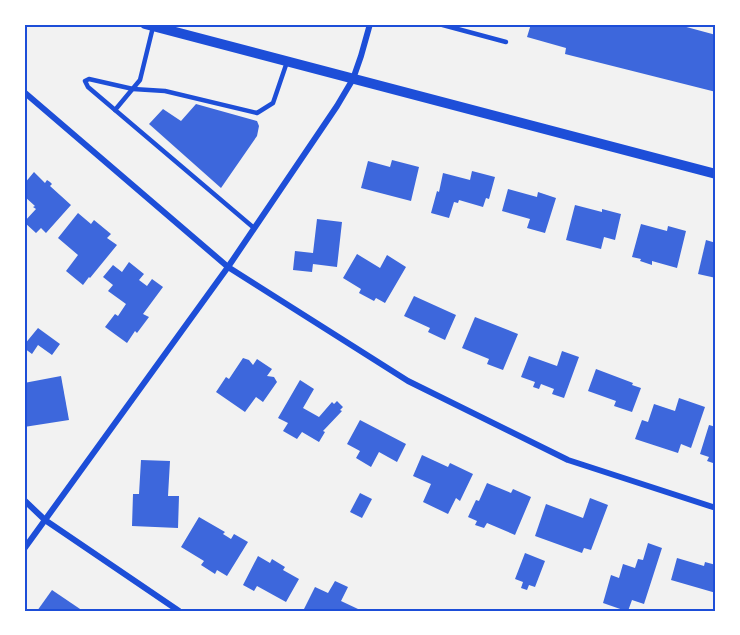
<svg xmlns="http://www.w3.org/2000/svg" width="740" height="635" font-family="Ubuntu,sans-serif">
  <style>
    .building { fill: #3d67dc }
    .lines { fill: none; stroke-linecap: round; stroke-linejoin: round }
    .service { stroke: #1d4ed8; stroke-width: 4.5 }
    .minor { stroke: #1d4ed8; stroke-width: 6 }
    .tertiary { stroke: #1d4ed8; stroke-width: 10 }
    .neatline { fill: none; stroke: #1d4ed8; stroke-width: 2 }
  </style>
  <rect width="100%" height="100%" fill="#f2f2f2"/>
  <g class="building">
    <path d="M531 24H680L679 25 716 35V92L565 54 566 48 527 37Z"/>
    <path d="M196 104 257 121 259 126 257 136 221 188 149 124 163 109 181 121Z"/>
    <path d="M392 160 419 167 411 201 361 188 368 161 390 167Z"/>
    <path d="M472 171 495 177 489 199 486 198 483 207 459 200 458 203 454 202 449 218 431 213 437 191 439 192 443 173 470 180Z"/>
    <path d="M34 172 45 183 47 180 50 182 52 184 50 186 71 205 46 233 41 228 36 233 24 222 36 209 33 207 35 206 24 196V184Z"/>
    <path d="M508 189 537 197 538 192 556 198 545 233 527 228 530 219 502 211Z"/>
    <path d="M575 205 602 212V209L621 214 615 240 604 237 601 249 566 240Z"/>
    <path d="M78 213 91 224 94 220 111 234 107 238 117 245 90 278 89 277 83 285 66 271 78 255 58 238Z"/>
    <path d="M317 219 342 222 337 267 313 264 312 272 293 270 295 251 313 253Z"/>
    <path d="M641 224 667 231 668 226 686 231 677 268 652 261V265L640 261 641 259 632 257Z"/>
    <path d="M706 240 716 243V278L698 274Z"/>
    <path d="M357 254 380 268 387 255 406 267 385 303 376 298 374 301 359 293 361 289 343 278Z"/>
    <path d="M129 262 144 274 139 280 147 286 152 279 163 287 143 314 149 317 137 333 135 331 127 343 105 327 115 314 118 316 126 304 108 291 113 285 103 277 113 265 122 272Z"/>
    <path d="M414 296 456 315 445 340 428 332 430 328 404 316Z"/>
    <path d="M475 317 518 334 503 370 487 364 489 359 462 348Z"/>
    <path d="M38 328 60 344 52 355 38 345 32 354 24 348V345Z"/>
    <path d="M562 351 579 357 564 398 552 394 554 389 541 384 539 389 533 387 535 382 521 377 529 356 557 366Z"/>
    <path d="M243 358 249 360 253 365 257 359 272 369 267 376 274 377 277 382 263 402 256 397 245 412 216 392 226 377 229 379Z"/>
    <path d="M596 369 633 383 632 385 641 388 632 412 614 406 616 401 588 391Z"/>
    <path d="M61 376 69 420 24 427V383Z"/>
    <path d="M300 380 314 389 303 408 319 417 332 402 334 404 337 401 343 407 340 410 342 411 323 431 325 432 319 442 302 432 297 439 283 431 288 423 278 418Z"/>
    <path d="M679 398 705 407 691 448 681 444 678 453 635 439 642 420 648 422 654 404 675 411Z"/>
    <path d="M360 420 406 444 397 462 379 452 371 467 356 458 360 451 347 444Z"/>
    <path d="M709 425 716 427V464L707 461 709 457 700 454Z"/>
    <path d="M422 455 448 467 450 463 473 474 460 501 456 498 448 514 423 502 431 484 413 476Z"/>
    <path d="M141 460 170 461 168 496H179L178 528 132 526 133 494H139Z"/>
    <path d="M487 483 511 493 513 489 531 497 515 535 487 523 484 528 475 525 477 521 468 517 476 500 479 501Z"/>
    <path d="M360 493 372 499 362 518 350 512Z"/>
    <path d="M590 498 608 505 591 550 584 548 582 553 535 536 546 504 583 518Z"/>
    <path d="M199 517 225 532 223 534 231 539 234 534 248 542 227 576 217 570 215 574 201 565 204 561 181 547Z"/>
    <path d="M648 543 662 548 644 604 632 600 628 611H626L603 603 611 575 619 578 623 564 635 568 638 559 643 560Z"/>
    <path d="M525 553 545 561 535 587 529 585 527 590 521 588 523 582 515 579Z"/>
    <path d="M258 556 270 563 272 559 285 567 283 570 299 579 286 602 257 586 254 591 243 585Z"/>
    <path d="M677 558 704 566 705 562 716 565V593L671 580Z"/>
    <path d="M335 581 348 587 341 601 358 609 357 611H303L315 587 328 593Z"/>
    <path d="M52 590 83 611H37Z"/>
  </g>
  <g class="lines">
    <g class="service">
      <path d="M439 24 506 42"/>
      <path d="M115 110 140 80 153 27"/>
      <path d="M254 228 88 87 85 81 89 79 133 89 165 91 257 113 273 103 287 62"/>
    </g>
    <g class="minor">
      <path d="M24 92 228 267 408 381 568 460 716 508"/>
      <path d="M24 500 45 520 179 611"/>
      <path d="M24 549 228 267 337 106 353 79 361 56 370 24"/>
    </g>
    <path class="tertiary" d="M145 24 716 174"/>
  </g>
  <rect width="740" height="635" fill="none" stroke="#ffffff" stroke-width="51"/>
  <rect x="26" y="26" width="688" height="584" class="neatline"/>
</svg>
